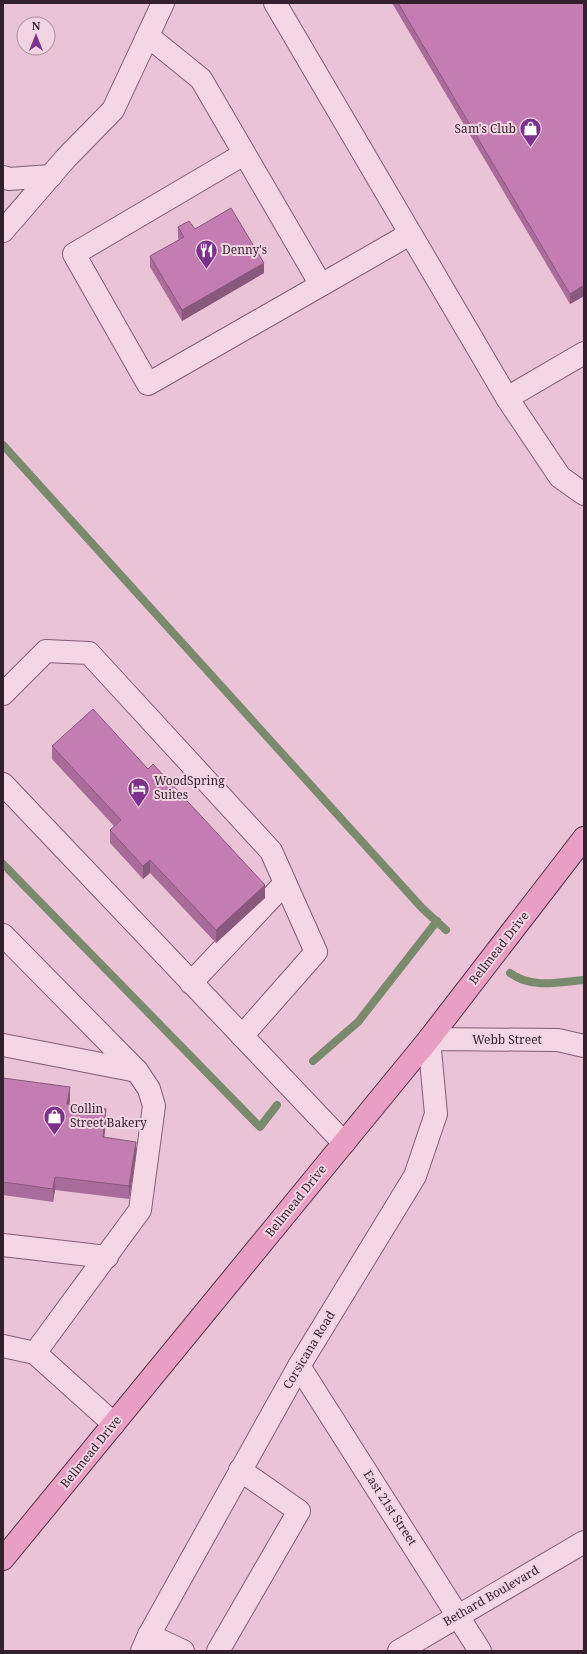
<svg xmlns="http://www.w3.org/2000/svg" width="587" height="1654" font-family="'Noto Serif',serif">
  <style>
    .lines { fill: none; stroke-linecap: round; stroke-linejoin: round }
    .stream { stroke: #798a6d; stroke-width: 8 }
    .minor-casing { stroke: #825c75; stroke-width: 24 }
    .major-casing { stroke: #503047; stroke-width: 24 }
    .minor { stroke: #f5d6e5; stroke-width: 22 }
    .major { stroke: #e99fc3; stroke-width: 22 }
    .wall { fill: #a96c9a }
    .shaded-wall { fill: #89587d }
    .building { fill: #c47db3; stroke: #89587d }
    .labels { text-anchor: middle; stroke-width: 4; stroke-linejoin: round; paint-order: stroke }
    .poi-label { font-size: 12px; fill: #341f2d; stroke: #f2d3e1; text-anchor: start }
    .street-label { font-size: 12px; fill: #341f2d; stroke: #f2d3e1 }
  </style>
  <rect width="100%" height="100%" fill="#eac4d6"/>
  <g class="lines">
    <g class="stream">
      <path d="M3 445 422 908 446 930"/>
      <path d="M3 864 260 1127 277 1105"/>
      <path d="M510 973C532 989 558 982 584 980"/>
      <path d="M313 1061 358 1022 437 921"/>
    </g>
    <defs>
      <g id="minor">
        <path d="M275 3 507 398 560 477 584 494"/>
        <path d="M148 36 201 79 321 285 148 384 74 254 244 154"/>
        <path d="M3 177 9 179 51 176"/>
        <path d="M3 231 66 158 113 110 163 3"/>
        <path d="M321 285 410 234"/>
        <path d="M507 398 584 353"/>
        <path d="M3 694 46 651 89 653 271 851 316 952 242 1036"/>
        <path d="M3 784 344 1143"/>
        <path d="M3 935 137 1071 149 1089 154 1106 140 1210 35 1353"/>
        <path d="M191 983 285 883"/>
        <path d="M3 1045 137 1071"/>
        <path d="M3 1245 107 1257"/>
        <path d="M3 1346 35 1353 114 1424"/>
        <path d="M299 1366 480 1651"/>
        <path d="M149 1635 183 1651"/>
        <path d="M142 1651 149 1635 299 1366 415 1176 436 1114 429 1039 558 1040 584 1046"/>
        <path d="M218 1651 299 1511 240 1470"/>
        <path d="M399 1651 584 1542"/>
      </g>
      <path id="major" d="M3 1559 429 1039 584 838"/>
    </defs>
    <use href="#minor" class="minor-casing"/>
    <use href="#major" class="major-casing"/>
    <use href="#minor" class="minor"/>
    <use href="#major" class="major"/>
  </g>
  <g class="wall">
    <path d="M392 3H584V296L570 304Z"/>
    <path d="M178 227 195 229 264 273 182 321 150 267V256L179 240 178 238Z"/>
    <path d="M52 746 265 898 216 943 150 873 143 879 110 843V830L114 826 52 759Z"/>
    <path d="M3 1078 70 1100 69 1104 106 1122 104 1137 136 1155 129 1199 55 1190 53 1202 3 1195Z"/>
  </g>
  <g class="shaded-wall">
    <path d="M264 263V273L182 321V310Z"/>
    <path d="M584 285V296L570 304V294Z"/>
    <path d="M150 860V873L143 879V866Z"/>
    <path d="M265 885V898L216 943V930Z"/>
    <path d="M70 1087V1100L67 1117V1104Z"/>
    <path d="M106 1109V1122L103 1150V1137Z"/>
    <path d="M136 1142V1155L129 1199V1186Z"/>
    <path d="M55 1177V1190L53 1202V1189Z"/>
  </g>
  <g class="building">
    <path d="M398 3H584V285L570 294Z"/>
    <path d="M231 208 264 263 182 310 150 256 184 237 178 227 189 221 195 229Z"/>
    <path d="M93 709 148 769 153 764 265 885 216 930 150 860 143 866 110 830 121 820 52 746Z"/>
    <path d="M3 1078 70 1087 67 1104 106 1109 103 1137 136 1142 129 1186 55 1177 53 1189 3 1182Z"/>
  </g>
  <defs>
    <symbol id="shop-pin" viewBox="-11 -11 22 30"><path d="M0 17L-7.5 6A9.5 9.5 0 1 1 7.5 6Z" fill="#7c328c" stroke="#f2d3e1"/><path d="M-5-2.5h2.3a2.7 3.5 0 0 1 5.4 0H5L5.5 6h-11ZM-1.5-2.5h3a1.5 2.3 0 0 0-3 0Z" fill="#fff"/></symbol>
    <symbol id="restaurant-pin" viewBox="-11 -11 22 30"><path d="M0 17L-7.5 6A9.5 9.5 0 1 1 7.5 6Z" fill="#7c328c" stroke="#f2d3e1"/><path d="M-5-6h1v4h1v-4h1v4h1v-4h1v5L-1.5 .5V6h-2V.5L-5-1ZM5-6V6H3V1.5H1.5Q1.5-4 5-6Z" fill="#fff"/></symbol>
    <symbol id="hotel-pin" viewBox="-11 -11 22 30"><path d="M0 17L-7.5 6A9.5 9.5 0 1 1 7.5 6Z" fill="#7c328c" stroke="#f2d3e1"/><path d="M-6-4.5h1.5V1H6V5H4.5V3h-9V5H-6ZM-4 0a1.8 1.8 0 1 1 3.6 0ZM.5 0V-2.5h3Q6-2.5 6 0Z" fill="#fff"/></symbol>
  </defs>
  <g fill-rule="evenodd">
    <use href="#shop-pin" x="518" y="116" width="25" height="34"/>
    <use href="#restaurant-pin" x="194" y="238" width="25" height="34"/>
    <use href="#hotel-pin" x="126" y="776" width="25" height="34"/>
    <use href="#shop-pin" x="42" y="1104" width="25" height="34"/>
  </g>
  <g class="labels">
    <g class="poi-label">
      <text x="516" y="133" text-anchor="end">Sam's Club</text>
      <text x="222" y="254">Denny's</text>
      <text x="154" y="785">WoodSpring<tspan x="154" dy="14">Suites</tspan></text>
      <text x="70" y="1113">Collin<tspan x="70" dy="14">Street Bakery</tspan></text>
    </g>
    <g class="street-label">
      <text transform="translate(499 948) rotate(-52)" y="4">Bellmead Drive</text>
      <text x="507" y="1044">Webb Street</text>
      <text transform="translate(296 1201) rotate(-51)" y="4">Bellmead Drive</text>
      <text transform="translate(309 1350) rotate(-59)" y="4">Corsicana Road</text>
      <text transform="translate(91 1452) rotate(-51)" y="4">Bellmead Drive</text>
      <text transform="translate(390 1508) rotate(57)" y="4">East 21st Street</text>
      <text transform="translate(491 1596) rotate(-30)" y="4">Bethard Boulevard</text>
    </g>
  </g>
  <rect width="587" height="1654" fill="none" stroke="#341f2d" stroke-width="8"/>
  <g transform="translate(36 36)"><circle r="19" fill="#f2d3e1" stroke="#a68b99"/>
  <path d="M0-3L7 15L0 10L-7 15Z" fill="#7c328c"/>
  <text y="-6" font-size="11" font-weight="bold" text-anchor="middle" fill="#341f2d">N</text>
  </g>
</svg>
